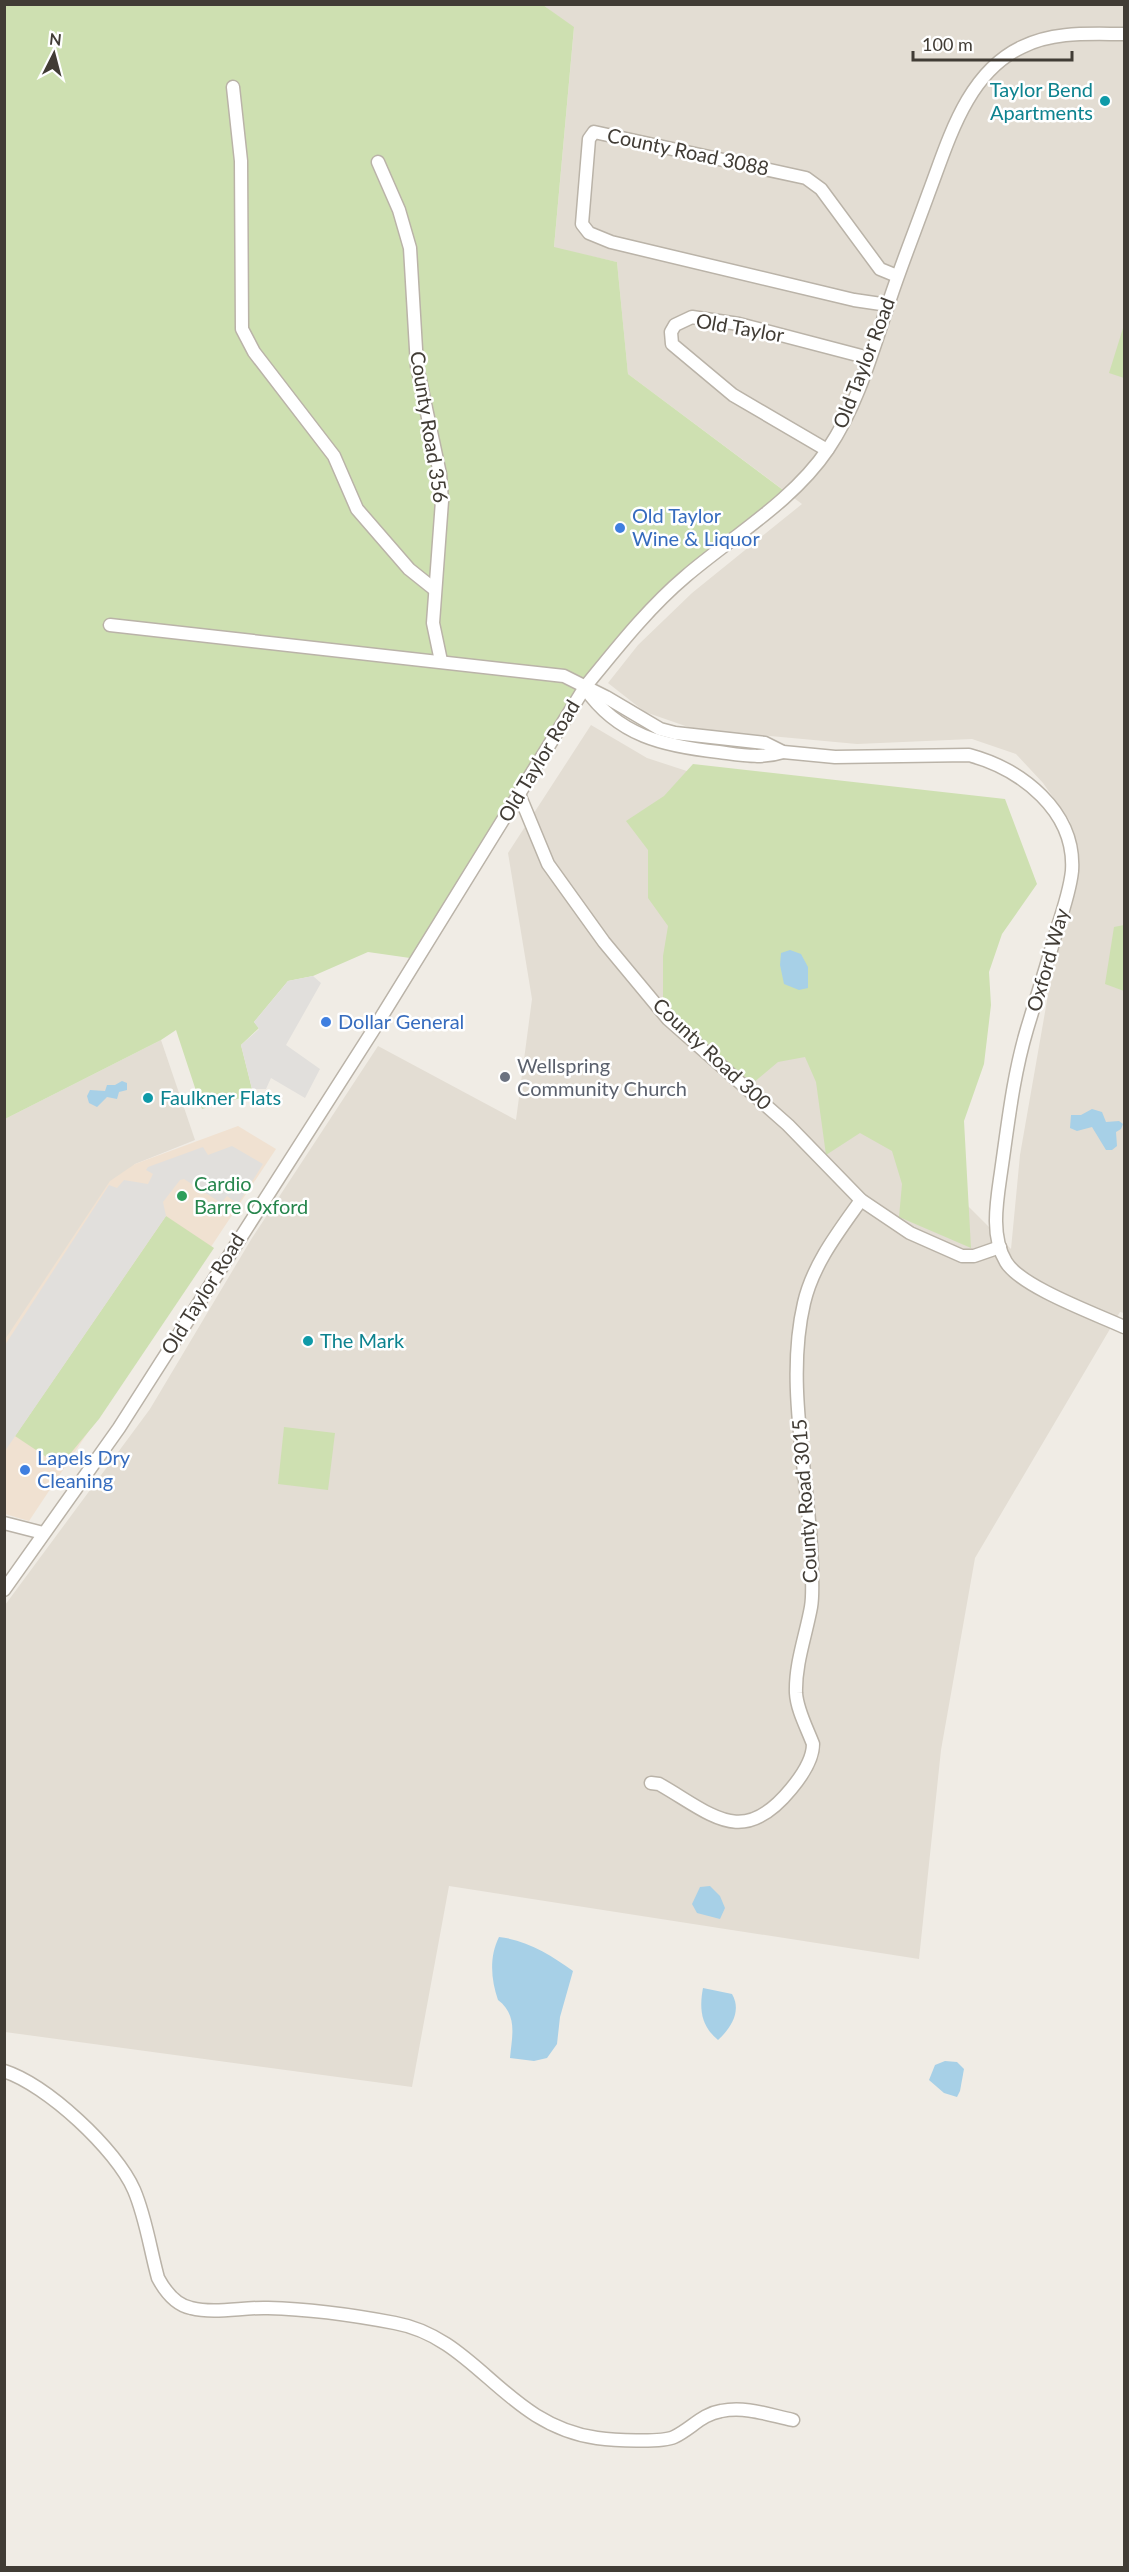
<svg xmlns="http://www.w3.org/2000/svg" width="1129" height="2572" font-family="Lato,sans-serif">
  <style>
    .residential { fill: #e3ddd3 }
    .commercial { fill: #f0e1d1 }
    .green { fill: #cee0b1 }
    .parking { fill: #e1dfdc }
    .water { fill: #a7d0e7 }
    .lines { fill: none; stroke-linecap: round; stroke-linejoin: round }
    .minor-casing { stroke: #bab3a8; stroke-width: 15 }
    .minor { stroke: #fff; stroke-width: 12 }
    .culture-dot { fill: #0f9aa8; stroke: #fff; stroke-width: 2 }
    .shop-dot { fill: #3f7fe0; stroke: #fff; stroke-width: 2 }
    .worship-dot { fill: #6b7280; stroke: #fff; stroke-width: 2 }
    .leisure-dot { fill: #2e9e5b; stroke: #fff; stroke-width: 2 }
    .labels { text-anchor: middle; stroke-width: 5; stroke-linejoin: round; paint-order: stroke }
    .culture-label { font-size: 20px; fill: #0d838f; stroke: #fff; text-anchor: start }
    .street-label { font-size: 20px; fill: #413c35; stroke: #fff }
    .shop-label { font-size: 20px; fill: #366cbe; stroke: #fff; text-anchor: start }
    .worship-label { font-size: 20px; fill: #5b616d; stroke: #fff; text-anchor: start }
    .leisure-label { font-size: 20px; fill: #27864d; stroke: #fff; text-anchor: start }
  </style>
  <rect width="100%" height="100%" fill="#f0ece5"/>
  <g class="residential">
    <path d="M543 5H1124V1313L1120 1312 975 1558 941 1750 919 1959 449 1886 412 2087 5 2032V1605L150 1409 252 1238 378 1046 516 1120 532 999 508 853 591 725 647 758 699 775 882 1120 1011 1249 1020 1155 1048 995 1077 874 1070 821 1043 783 1016 754 972 739 857 744 694 729 645 712 608 683 638 645 692 593 802 504 628 374 617 262 554 248 574 28Z"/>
    <path d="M161 1040 195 1140 135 1164 5 1340V1119Z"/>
  </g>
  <path class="commercial" d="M238 1126 276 1149 29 1521 5 1514 4 1341 110 1181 135 1164Z"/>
  <g class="green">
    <path d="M5 5H543L574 27 554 247 617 262 628 374 787 493 686 576 585 687 417 959 368 952 313 976 288 981 254 1022 259 1028 241 1045 252 1089 244 1097 202 1109 176 1030 161 1040 5 1119Z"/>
    <path d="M1124 325V378L1109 373Z"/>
    <path d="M693 764 1005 799 1037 884 1002 934 989 972 991 1005 984 1064 964 1121 971 1248 899 1217 902 1184 892 1151 860 1133 826 1155 816 1082 805 1057 778 1062 753 1083 703 1043 663 1000V956L668 926 648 898V850L626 821 664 796Z"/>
    <path d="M1124 925V991L1105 984 1114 927Z"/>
    <path d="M166 1216 214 1248 99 1419 60 1466 15 1436Z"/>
    <path d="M284 1427 335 1433 328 1490 278 1484Z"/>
  </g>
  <g class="parking">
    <path d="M313 976 321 983 286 1045 320 1069 305 1098 271 1078 266 1089H252L241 1045 259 1029 254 1022 288 981Z"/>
    <path d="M232 1146 263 1164 238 1204 227 1196 221 1203 184 1179 180 1180 163 1202 166 1216 5 1451V1345L109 1185 117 1188 124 1180 148 1184 153 1174 146 1170 148 1167 203 1147 208 1155Z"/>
  </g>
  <g class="water">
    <path d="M790 950 801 954 808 967V988L799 990 784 984 780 965 781 953Z"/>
    <path d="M122 1081 127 1083V1090L119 1092 117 1099 107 1097 97 1107 89 1103 87 1096 90 1090 105 1091 107 1085H115Z"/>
    <path d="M1092 1109 1102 1112 1106 1122 1119 1121 1123 1124 1121 1129 1116 1132 1117 1146 1112 1150H1106L1092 1127 1077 1131 1070 1128 1071 1115H1081Z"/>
    <path d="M710 1886 720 1896 725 1908 720 1919 697 1913 692 1904 700 1887Z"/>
    <path d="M499 1937C527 1940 551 1955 573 1971L560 2017 557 2044 547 2058 534 2061 510 2058C512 2036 518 2015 498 2000 491 1980 489 1957 499 1937Z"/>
    <path d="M703 1988 732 1994C742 2011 731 2028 718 2040 701 2026 699 2009 703 1988Z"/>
    <path d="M945 2061 957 2062 964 2069 960 2091 957 2097 944 2093 929 2080 935 2065Z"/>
  </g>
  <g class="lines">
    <defs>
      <g id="minor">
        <path d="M233 87 241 161 242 329 254 352 334 456 357 509 409 569 434 589"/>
        <path d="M378 162 399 210 410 248 417 366 440 474 442 501 433 623 441 661"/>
        <path d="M888 305 854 300 611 242 589 233 582 224 589 139 594 132 806 178 821 189 880 269 897 276"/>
        <path d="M827 450 733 395 672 344 671 332 675 325 692 317 739 324 869 358"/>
        <path d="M110 625 564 676 606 697 660 729 675 733 765 743 783 752 835 757 969 755C1021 769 1076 811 1072 871 1070 890 1063 911 1057 929 1048 962 1037 996 1027 1029 1013 1076 1008 1124 1001 1172 997 1200 990 1236 1006 1262 1021 1287 1096 1314 1124 1327"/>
        <path d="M585 688C618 736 664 746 719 752 742 755 761 759 783 752"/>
        <path d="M519 794 548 864 604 942 668 1019 788 1125 861 1200 910 1233 962 1256H974L1000 1247"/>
        <path d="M4 1523 43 1533"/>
        <path d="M4 1590 119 1428 372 1032 585 687C616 649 648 608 686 576 733 536 793 501 828 449 858 405 873 349 890 299 902 263 916 228 929 192 949 139 967 73 1022 47 1054 31 1090 34 1124 34"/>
        <path d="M651 1783 659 1784C712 1814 742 1849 791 1789 801 1777 813 1760 813 1744 807 1728 797 1710 796 1693 795 1664 806 1635 811 1607 813 1596 812 1583 812 1571 811 1483 784 1388 804 1303 813 1264 839 1231 861 1200"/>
        <path d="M4 2071C47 2085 116 2149 134 2190 146 2218 150 2249 158 2278 165 2291 176 2305 191 2308 215 2314 243 2307 268 2308 311 2309 353 2315 395 2323 477 2338 505 2425 597 2438 612 2440 661 2443 674 2437 691 2429 702 2414 721 2411 746 2406 769 2415 793 2420"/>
      </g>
    </defs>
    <use href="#minor" class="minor-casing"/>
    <use href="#minor" class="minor"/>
  </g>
  <g class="culture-dot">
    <circle cx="1105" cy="101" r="6"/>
    <circle cx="148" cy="1098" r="6"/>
    <circle cx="308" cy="1341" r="6"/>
  </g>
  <g class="shop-dot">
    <circle cx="620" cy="528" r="6"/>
    <circle cx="326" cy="1022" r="6"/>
    <circle cx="25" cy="1470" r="6"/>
  </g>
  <circle class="worship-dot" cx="505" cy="1077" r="6"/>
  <circle class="leisure-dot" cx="182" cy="1196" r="6"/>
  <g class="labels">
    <g class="culture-label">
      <text x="1093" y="97" text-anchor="end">Taylor Bend<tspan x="1093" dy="23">Apartments</tspan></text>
      <text x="160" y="1105">Faulkner Flats</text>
      <text x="320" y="1348">The Mark</text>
    </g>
    <g class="street-label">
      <text transform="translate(688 152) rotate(12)" y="7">County Road 3088</text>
      <text transform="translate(740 328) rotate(10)" y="7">Old Taylor</text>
      <text transform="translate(864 363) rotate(-69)" y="7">Old Taylor Road</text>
      <text transform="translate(429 427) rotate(81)" y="7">County Road 356</text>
      <text transform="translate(539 761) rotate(-59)" y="7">Old Taylor Road</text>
      <text transform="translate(1048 960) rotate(-74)" y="7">Oxford Way</text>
      <text transform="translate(712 1054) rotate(43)" y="7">County Road 300</text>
      <text transform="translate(203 1294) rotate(-58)" y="7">Old Taylor Road</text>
      <text transform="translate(805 1501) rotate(-94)" y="7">County Road 3015</text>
    </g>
    <g class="shop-label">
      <text x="632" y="523">Old Taylor<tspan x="632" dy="23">Wine &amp; Liquor</tspan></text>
      <text x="338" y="1029">Dollar General</text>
      <text x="37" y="1465">Lapels Dry<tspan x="37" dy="23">Cleaning</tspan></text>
    </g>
    <g class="worship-label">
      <text x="517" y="1073">Wellspring<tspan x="517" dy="23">Community Church</tspan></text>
    </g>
    <g class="leisure-label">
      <text x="194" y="1191">Cardio<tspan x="194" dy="23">Barre Oxford</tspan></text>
    </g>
  </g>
  <rect width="1129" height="2572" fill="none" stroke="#413c35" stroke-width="12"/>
  <g transform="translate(54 54) rotate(6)" stroke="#ffffff" stroke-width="4.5" paint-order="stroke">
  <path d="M0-4.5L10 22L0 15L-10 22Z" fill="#413c35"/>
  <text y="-9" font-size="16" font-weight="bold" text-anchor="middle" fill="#413c35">N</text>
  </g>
  <path d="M913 51v9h159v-9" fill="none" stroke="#413c35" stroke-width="3"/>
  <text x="922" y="51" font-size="18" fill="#413c35" stroke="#ffffff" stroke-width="4.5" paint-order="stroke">100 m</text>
</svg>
